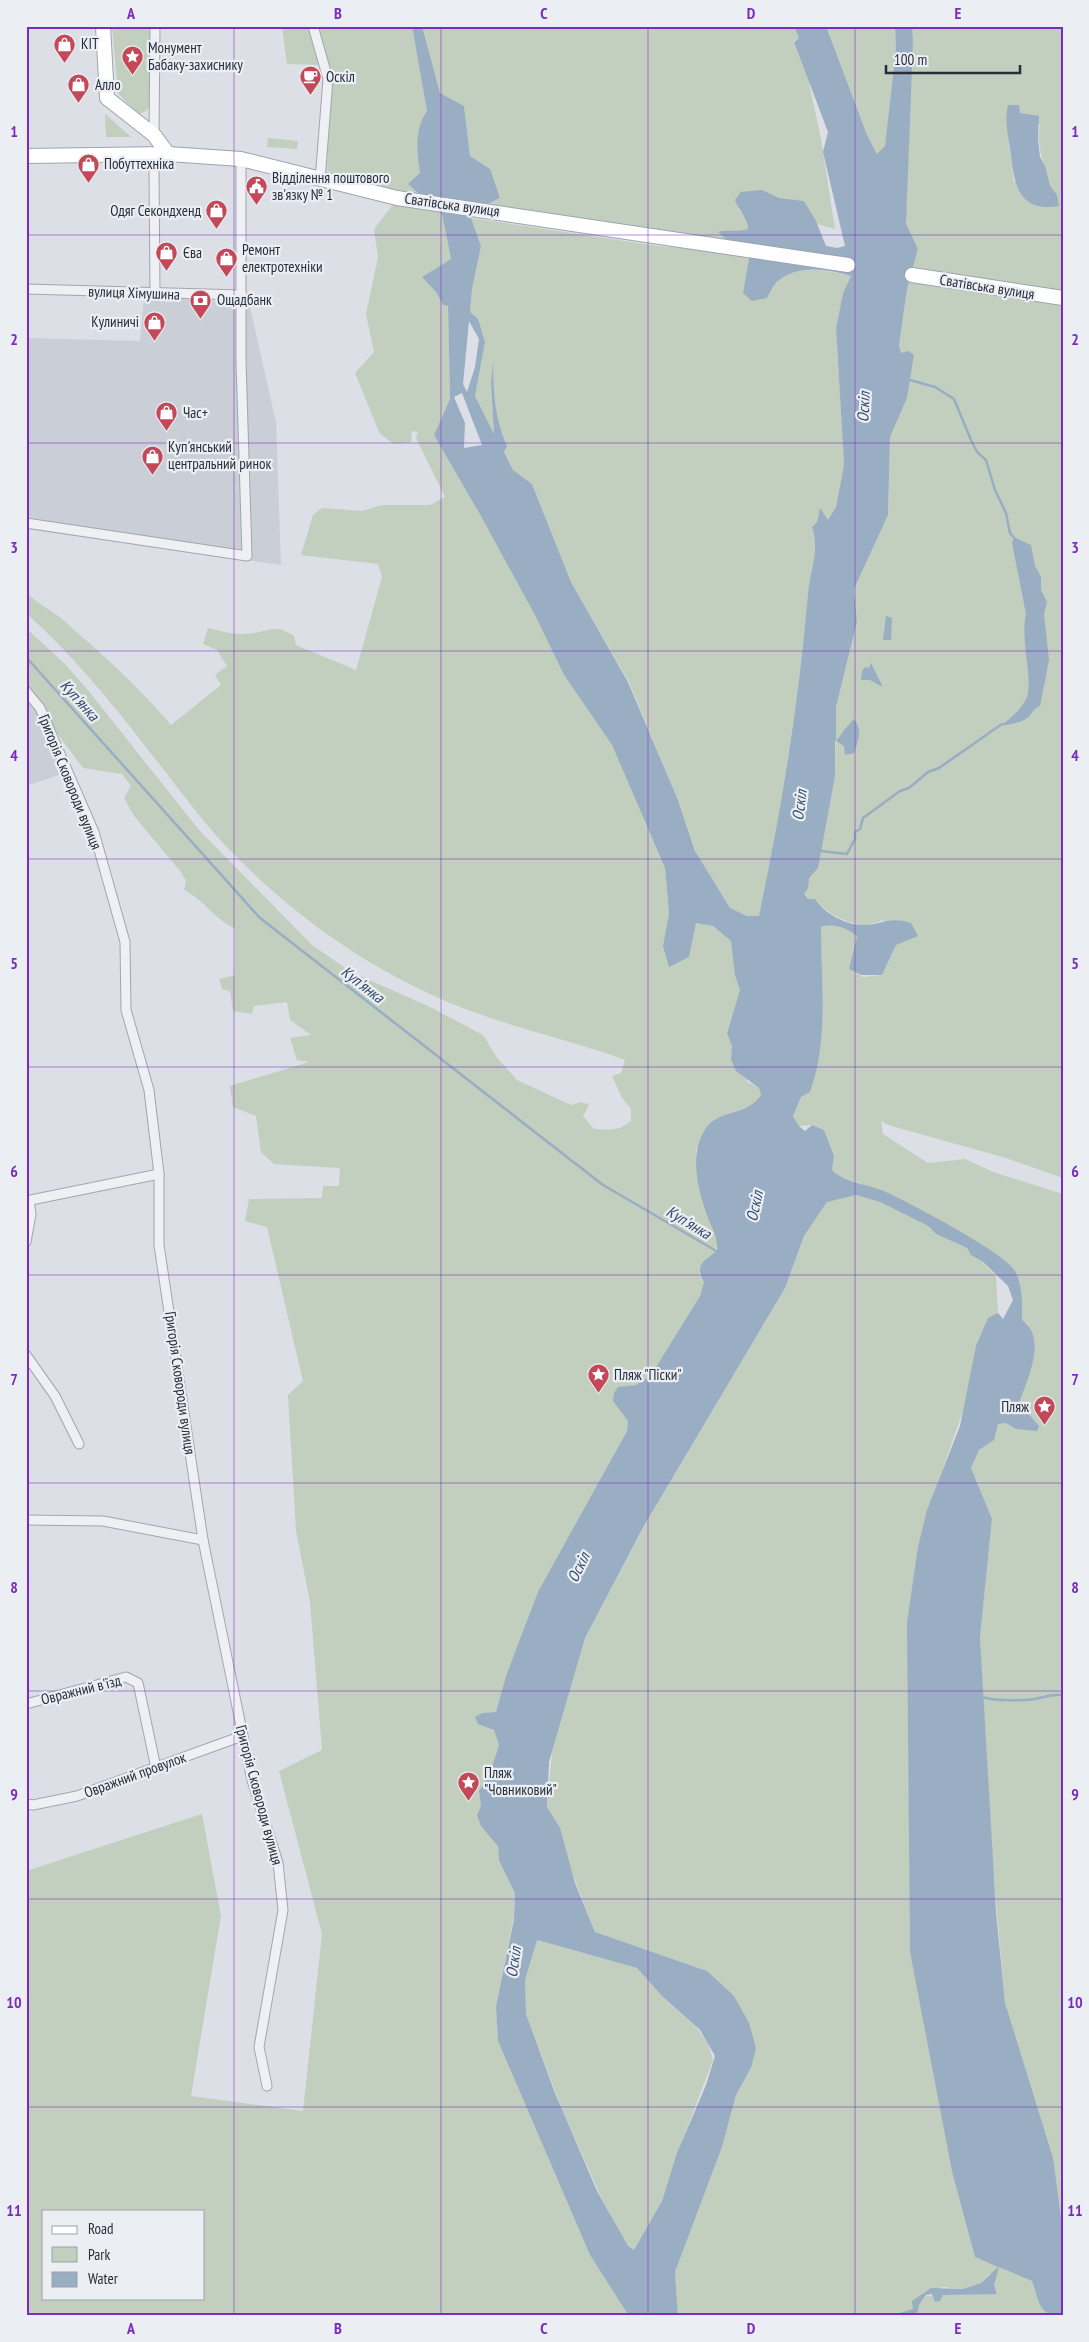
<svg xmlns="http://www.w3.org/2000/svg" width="1089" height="2342" font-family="'PT Sans Narrow',sans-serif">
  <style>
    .built { fill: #caced6 }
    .green { fill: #c2cebe; fill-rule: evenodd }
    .water { fill: #99adc3; fill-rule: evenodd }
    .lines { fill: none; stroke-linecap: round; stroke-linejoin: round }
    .stream { stroke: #99adc3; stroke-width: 2.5 }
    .street-casing { stroke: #a2a6ae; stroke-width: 11 }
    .primary-casing { stroke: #9ca4b0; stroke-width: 16 }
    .street { stroke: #eef0f4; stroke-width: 9 }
    .primary { stroke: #fff; stroke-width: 14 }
    .grid { fill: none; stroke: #7b2cbf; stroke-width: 1; stroke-opacity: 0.55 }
    .labels { text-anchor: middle; stroke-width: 4.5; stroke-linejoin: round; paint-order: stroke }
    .poi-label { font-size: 15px; fill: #272e3a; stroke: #ebeef3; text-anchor: start }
    .street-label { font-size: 15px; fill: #272e3a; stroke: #ebeef3 }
    .water-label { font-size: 16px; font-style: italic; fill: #344b6b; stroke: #ebeef3 }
    .neatline { fill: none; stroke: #7b2cbf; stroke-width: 2 }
    .grid-label { font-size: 16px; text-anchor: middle; font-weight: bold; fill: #7b2cbf }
  </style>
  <rect width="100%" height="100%" fill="#dcdfe5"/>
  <g class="built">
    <path d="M164 297 249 303 276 422 281 565 26 529V338L140 341 144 298Z"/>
    <path d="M26 691 40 708 68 772 26 786Z"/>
  </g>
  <g class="green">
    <path d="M112 26H150V105L147 110 140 114 128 104 118 93Z"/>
    <path d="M282 26H313L324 65 287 64Z"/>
    <path d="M317 26H412L427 111 420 195 336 176 327 170 330 98Z"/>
    <path d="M422 26H794L799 38 793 41 805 64 821 139 835 229 817 224 804 201 779 198 769 195 738 209 748 221 750 229 737 233 719 232 729 241 489 204 500 198 479 163 470 156 464 106 440 93Z"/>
    <path d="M826 26H895L896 49 885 147 877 154 867 135Z"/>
    <path d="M912 26H1063V292L919 268 917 283 1063 301V1178L1006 1158 888 1125 881 1121 883 1134 928 1163 965 1159 993 1172 1063 1194V2266L1005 2003 993 1867 980 1637 992 1519 971 1468 979 1450 994 1440 997 1424 1006 1423 1016 1429 1039 1426 1019 1403 1028 1324 1020 1319 1014 1269C992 1250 968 1237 943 1223 910 1206 880 1188 844 1179L828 1201 856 1195 880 1202 928 1226 936 1234 967 1248 971 1255 983 1262V1265L984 1264 996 1276 998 1313 987 1320 975 1355 963 1411 925 1520 908 1636 910 1952 975 2257 1032 2281 1043 2308 1051 2316H910L918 2312 919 2305 926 2296 997 2293 994 2285 996 2276 989 2274 981 2283 963 2289 942 2287 915 2301 916 2310 886 2316H678L675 2272 722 2147 736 2095 751 2068 707 1971 595 1932 547 1807 552 1752 585 1638 649 1518 785 1288 804 1236 827 1202 834 1156 824 1130 812 1125 799 1126 793 1116 801 1097 810 1092C829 1041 821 981 821 927 835 923 846 928 857 936L849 969 863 977 882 975 896 945 883 920C877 922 869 925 863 925 848 924 824 912 815 899H808L804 894 835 776 836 707 857 623 854 589 888 515 890 437 907 398 914 355 901 353 899 345 907 289 918 249 904 226 913 41ZM1020 113 1029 116 1040 125C1036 148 1045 164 1048 186L1014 182 1009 143Z"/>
    <path d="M105 114 131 137H106Z"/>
    <path d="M268 138 298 141 297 149 267 147Z"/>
    <path d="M395 202 435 208 442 214 451 259 422 277 436 292 443 305H448L450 399 434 435 475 498 478 511 520 580 564 675 612 745 665 868 669 913 663 946 689 955 696 923 713 926 731 941 740 991 727 1032 732 1046 731 1059 748 1082 759 1088 761 1095 756 1104 715 1119 696 1149 697 1177 708 1215 719 1239 715 1252 706 1258 699 1274 704 1282 700 1296 650 1379 636 1385 618 1388 614 1401 628 1421 627 1431 542 1586 506 1676 496 1712 483 1713 478 1724 494 1729 499 1745 491 1770 479 1791 481 1806 493 1839 498 1846 499 1862 515 1893 514 1915 496 2006 498 2041 590 2255 629 2316H26V1871L202 1814 221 1916 191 2096 303 2111 322 1934 279 1771 322 1750 310 1602 296 1531 288 1395 303 1381 267 1227 245 1221 249 1199 322 1198 323 1186H339L340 1168 274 1164 261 1152 256 1116 233 1107 230 1086 309 1062 297 1060 290 1038 311 1035 290 1020 287 1002 254 1006 252 1014 233 1011 230 991 222 989 219 979 235 975V928C214 920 206 901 184 890L186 881 181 872 134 816 124 798 131 786 122 774 83 768 26 691V628L65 664 87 689 199 830 312 945 351 972 428 1006 483 1035 497 1058 517 1080 571 1105 581 1102 589 1105 583 1116 594 1129C609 1130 619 1131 631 1121V1109L622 1098 612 1076 621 1073 625 1060C574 1041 521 1030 471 1011 377 976 293 917 224 844 197 815 174 782 149 751 112 703 72 654 26 613V592C37 604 51 609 63 620 101 653 138 686 171 725L221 685 215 675 227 666 217 650 203 644 208 628C220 631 233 635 246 634 266 633 274 622 294 636L296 645 356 670 382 577 378 564 301 555 313 515 322 508 362 511 382 505H430L445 497 416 438 418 432 412 431 411 442 394 444 380 434 355 373 374 352 366 314 378 257 374 229ZM44 2211H204V2298H44Z"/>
    <path d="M471 218 658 246 721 251 749 259 743 293 767 298C770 293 773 285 778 281 799 263 827 271 851 276L843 293 836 328 844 465 836 507 828 520 820 509 817 522 812 527C820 549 810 571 808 593 799 702 780 809 760 916H747L730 908 697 855 678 800 629 682 571 582 532 484 513 470 504 451 507 446C497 424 493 394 493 369L491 383 494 435 475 396 485 342 470 312 472 289 481 246Z"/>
    <path d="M536 1940 637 1968 662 1996 696 2027 708 2044 713 2060 679 2149 662 2201 634 2250 628 2247 600 2195 562 2109 526 2014 525 1980Z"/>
  </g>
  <g class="water">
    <path d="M412 26H422L440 93 464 106 470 156 490 169 500 198 486 205 471 218 481 246 472 289 470 312 478 319 485 342 475 396 494 434 491 383 493 361C493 390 495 420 507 446L504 452 513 470 532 484 571 582 628 682 678 800 695 851 730 908 747 916H759C781 810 799 702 808 593 810 571 820 549 812 527L817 522 820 508 828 520 836 507 844 465 836 328 843 293 851 276C828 269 798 264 778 281 773 285 770 293 767 298L752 301 743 293 749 259 718 232C730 229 736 233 748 229 748 218 739 211 735 200L741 192 762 190 779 198 804 201 816 221 826 246 837 248 845 246 823 152 828 132 794 42 799 38 794 26H826L867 135 877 154 885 146 896 49 895 26H912L913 41 906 224 918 249 907 289 899 345 901 353 908 351 914 355 907 398 890 437 888 515 854 589 857 622 836 707V740L838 739 844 730 854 719C863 730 858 741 854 753L845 755 844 746 835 740V776L818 868 809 878 808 888 804 894 808 899H815C825 914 846 925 863 925 881 925 890 916 911 923L918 936 896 945 882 975H861L849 969 857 936C846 928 835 923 821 927 821 981 829 1041 810 1092L801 1097 793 1116 799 1126 805 1131 812 1125 824 1130 834 1156 832 1170C843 1182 865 1184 881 1190 905 1200 1004 1252 1015 1271 1023 1287 1022 1303 1022 1320 1048 1338 1027 1380 1019 1403L1039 1426 1037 1431 1016 1429 1006 1423 998 1424 994 1440 979 1450 971 1468 992 1519 980 1637 996 1912 1005 2003 1053 2158 1063 2233V2316C1038 2316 1040 2302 1032 2281L999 2267 994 2285 997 2294 943 2295 940 2301 935 2302 932 2294 926 2295 919 2305 918 2312 910 2316H890L913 2309 912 2301 931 2288 963 2289 981 2283 998 2267 975 2257 952 2171 910 1952 907 1623 918 1547 927 1510 960 1426 976 1346 988 1318 998 1313 1003 1319 1013 1300 1008 1286 983 1262 971 1255 967 1248 936 1234 928 1226 880 1202 856 1195 827 1202 804 1236 785 1288 644 1526 585 1638 549 1762 547 1807 560 1828 575 1883 595 1932 707 1971 734 1996 749 2023 756 2048 751 2068 736 2095 722 2147 675 2272 678 2316H629L590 2255 498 2041 496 2006 514 1919 515 1893 499 1861 498 1846 481 1826 477 1815 481 1806 479 1791 491 1770 499 1745 494 1730 478 1724 475 1717 483 1713 496 1712 506 1676 538 1592 627 1431 628 1421 613 1401 614 1393 618 1387 636 1385 650 1377 700 1296 704 1282C694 1266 704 1260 717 1251 718 1238 713 1230 708 1218 698 1190 688 1154 706 1128 719 1109 748 1116 761 1095L759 1088 736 1071 731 1059 732 1046 727 1033 740 990 735 975 731 941 713 926 696 923 689 957 669 967 663 946 669 913 665 868 612 745 564 675 536 617 481 516 434 435 450 399 448 306 443 305 436 292 422 277 451 259 442 214 408 184 420 173C417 151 414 130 427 111ZM469 321 479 339 475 367 467 392 463 384ZM462 393 482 445 464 448 465 423 454 397ZM537 1940 637 1968 662 1996 700 2030 715 2056 706 2085 677 2153 662 2201 634 2250 628 2246 597 2191 555 2093 526 2014 525 1980Z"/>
    <path d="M1008 105H1019L1020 113 1039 116 1038 139 1040 157 1045 166 1050 186 1057 195 1059 206C1016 213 1014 181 1010 148 1008 133 1004 121 1008 105Z"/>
    <path d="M1014 537 1031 545 1035 566 1041 577V590L1047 602 1044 614 1049 660 1040 706C1035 708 1034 710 1031 714 1025 723 1010 724 1000 726 1010 719 1023 708 1027 697 1033 675 1020 640 1026 614L1012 543Z"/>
    <path d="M886 616 892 618 891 640H883Z"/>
    <path d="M871 663 883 687 870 680H861L862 671 865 667 869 668Z"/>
  </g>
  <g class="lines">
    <g class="stream">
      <path d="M910 380 935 387 954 399 971 440 977 452 986 460 995 490 1006 513 1010 533 1015 539"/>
      <path d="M26 657 260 918 603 1185 718 1252"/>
      <path d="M821 851 847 854 855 839V832L860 829 863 818 900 791 909 788 928 772 939 768 1002 724"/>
      <path d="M982 1697C994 1701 1022 1701 1035 1699 1044 1697 1053 1694 1063 1695"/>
    </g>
    <defs>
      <g id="street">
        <path d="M313 26 328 79 320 180"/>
        <path d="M154 135 155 26"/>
        <path d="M154 168 155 294"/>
        <path d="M26 289 242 295"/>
        <path d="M26 523 247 556 241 360V159"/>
        <path d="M26 691 40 708 94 832 125 942 126 1010 149 1090 159 1174V1245L203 1540 252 1780 278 1863 283 1910 259 2047 267 2086"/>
        <path d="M26 1201 159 1174"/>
        <path d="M26 1242 31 1214 29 1201"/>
        <path d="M26 1355 55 1396 79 1444"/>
        <path d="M26 1520 103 1521 203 1540"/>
        <path d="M26 1704 126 1677 138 1683 156 1768"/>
        <path d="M26 1804 33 1805 77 1796 242 1736"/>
      </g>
      <g id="primary">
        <path d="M103 26 107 98 154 135 168 154"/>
        <path d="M26 156 168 154 241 159 397 198 848 265"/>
        <path d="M912 275 1063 298"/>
      </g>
    </defs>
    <use href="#street" class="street-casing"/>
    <use href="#primary" class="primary-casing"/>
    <use href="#street" class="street"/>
    <use href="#primary" class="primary"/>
  </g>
  <path class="grid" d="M234 26V2316M441 26V2316M648 26V2316M855 26V2316M26 235H1063M26 443H1063M26 651H1063M26 859H1063M26 1067H1063M26 1275H1063M26 1483H1063M26 1691H1063M26 1899H1063M26 2107H1063"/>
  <defs>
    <symbol id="shop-pin" viewBox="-11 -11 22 30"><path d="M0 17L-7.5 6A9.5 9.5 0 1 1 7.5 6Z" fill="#c34858" stroke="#ebeef3"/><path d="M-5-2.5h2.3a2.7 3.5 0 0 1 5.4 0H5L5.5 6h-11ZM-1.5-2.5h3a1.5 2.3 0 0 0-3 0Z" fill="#fff"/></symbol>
    <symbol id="sight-pin" viewBox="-11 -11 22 30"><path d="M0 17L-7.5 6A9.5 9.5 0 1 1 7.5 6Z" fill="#c34858" stroke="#ebeef3"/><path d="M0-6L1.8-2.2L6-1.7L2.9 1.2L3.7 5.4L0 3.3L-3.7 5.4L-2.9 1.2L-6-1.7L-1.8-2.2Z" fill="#fff"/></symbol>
    <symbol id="cafe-pin" viewBox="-11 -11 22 30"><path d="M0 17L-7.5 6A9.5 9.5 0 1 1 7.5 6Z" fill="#c34858" stroke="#ebeef3"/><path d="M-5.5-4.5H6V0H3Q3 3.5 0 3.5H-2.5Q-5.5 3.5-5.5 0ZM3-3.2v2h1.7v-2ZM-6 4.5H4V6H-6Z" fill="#fff"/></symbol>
    <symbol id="civic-pin" viewBox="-11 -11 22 30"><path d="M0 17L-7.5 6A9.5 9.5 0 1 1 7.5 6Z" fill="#c34858" stroke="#ebeef3"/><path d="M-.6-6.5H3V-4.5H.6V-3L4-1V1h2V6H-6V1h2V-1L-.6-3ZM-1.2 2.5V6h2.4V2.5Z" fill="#fff"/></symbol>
    <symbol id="bank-pin" viewBox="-11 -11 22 30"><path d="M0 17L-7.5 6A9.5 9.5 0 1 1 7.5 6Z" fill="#c34858" stroke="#ebeef3"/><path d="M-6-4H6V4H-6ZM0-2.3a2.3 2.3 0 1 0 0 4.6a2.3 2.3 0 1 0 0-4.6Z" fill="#fff"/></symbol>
  </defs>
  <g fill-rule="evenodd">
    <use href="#shop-pin" x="52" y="32" width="25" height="34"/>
    <use href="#sight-pin" x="120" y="44" width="25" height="34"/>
    <use href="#cafe-pin" x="298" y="64" width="25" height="34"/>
    <use href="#shop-pin" x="66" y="72" width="25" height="34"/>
    <use href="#shop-pin" x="76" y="152" width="25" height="34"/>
    <use href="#civic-pin" x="244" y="174" width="25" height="34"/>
    <use href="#shop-pin" x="204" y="198" width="25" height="34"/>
    <use href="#shop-pin" x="154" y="240" width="25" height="34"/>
    <use href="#shop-pin" x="214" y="246" width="25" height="34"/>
    <use href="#bank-pin" x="188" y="288" width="25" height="34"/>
    <use href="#shop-pin" x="142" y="310" width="25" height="34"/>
    <use href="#shop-pin" x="154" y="400" width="25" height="34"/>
    <use href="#shop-pin" x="140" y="444" width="25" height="34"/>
    <use href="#sight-pin" x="586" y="1362" width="25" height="34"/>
    <use href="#sight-pin" x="1032" y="1394" width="25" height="34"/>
    <use href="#sight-pin" x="456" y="1770" width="25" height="34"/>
  </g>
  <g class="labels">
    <g class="poi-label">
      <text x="81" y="49">КІТ</text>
      <text x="148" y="53">Монумент<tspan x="148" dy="17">Бабаку-захиснику</tspan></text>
      <text x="326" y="82">Оскіл</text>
      <text x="95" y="90">Алло</text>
      <text x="104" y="169">Побуттехніка</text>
      <text x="272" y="183">Відділення поштового<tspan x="272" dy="17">зв'язку № 1</tspan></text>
      <text x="201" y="216" text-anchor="end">Одяг Секондхенд</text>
      <text x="242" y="255">Ремонт<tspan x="242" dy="17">електротехніки</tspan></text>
      <text x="183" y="258">Єва</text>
      <text x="217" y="305">Ощадбанк</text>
      <text x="139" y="327" text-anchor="end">Кулиничі</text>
      <text x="183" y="418">Час+</text>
      <text x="168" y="452">Куп'янський<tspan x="168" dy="17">центральний ринок</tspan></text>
      <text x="614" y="1380">Пляж "Піски"</text>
      <text x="1029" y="1412" text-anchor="end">Пляж</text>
      <text x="484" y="1778">Пляж<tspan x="484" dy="17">"Човниковий"</tspan></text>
    </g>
    <g class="street-label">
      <text transform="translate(452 205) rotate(8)" y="5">Сватівська вулиця</text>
      <text transform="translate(987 287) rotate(9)" y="5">Сватівська вулиця</text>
      <text transform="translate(134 293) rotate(2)" y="5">вулиця Хімушина</text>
      <text transform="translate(70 782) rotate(68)" y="5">Григорія Сковороди вулиця</text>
      <text transform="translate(180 1383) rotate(82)" y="5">Григорія Сковороди вулиця</text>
      <text transform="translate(81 1690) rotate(-14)" y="5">Овражний в'їзд</text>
      <text transform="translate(135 1775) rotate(-20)" y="5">Овражний провулок</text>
      <text transform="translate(259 1795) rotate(75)" y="5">Григорія Сковороди вулиця</text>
    </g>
    <g class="water-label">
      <text transform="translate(863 407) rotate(-87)" y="6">Оскіл</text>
      <text transform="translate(80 700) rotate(48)" y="6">Куп'янка</text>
      <text transform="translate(799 805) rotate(-83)" y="6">Оскіл</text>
      <text transform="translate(363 984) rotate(38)" y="6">Куп'янка</text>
      <text transform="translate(754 1206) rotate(-78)" y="6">Оскіл</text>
      <text transform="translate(689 1222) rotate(31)" y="6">Куп'янка</text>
      <text transform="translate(578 1567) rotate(-64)" y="6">Оскіл</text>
      <text transform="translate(513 1962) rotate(-82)" y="6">Оскіл</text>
    </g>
  </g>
  <rect width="1089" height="2342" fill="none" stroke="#ebeef3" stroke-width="55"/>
  <rect x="42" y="2210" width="162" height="90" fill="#ebeef3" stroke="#9da1a9"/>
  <rect x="52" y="2226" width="25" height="8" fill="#ffffff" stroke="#9da1a9"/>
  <text x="88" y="2234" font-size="15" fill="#272e3a">Road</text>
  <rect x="52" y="2247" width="25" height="15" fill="#c2cebe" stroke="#9da1a9"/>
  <text x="88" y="2260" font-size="15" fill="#272e3a">Park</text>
  <rect x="52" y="2272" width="25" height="15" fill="#99adc3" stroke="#9da1a9"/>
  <text x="88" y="2284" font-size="15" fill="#272e3a">Water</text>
  <path d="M886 65v8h134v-8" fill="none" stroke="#272e3a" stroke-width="2.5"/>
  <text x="894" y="65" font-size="15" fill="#272e3a" stroke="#ebeef3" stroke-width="4" paint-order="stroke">100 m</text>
  <rect x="28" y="28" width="1034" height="2286" class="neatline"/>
  <g class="grid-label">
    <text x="131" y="19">A</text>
    <text x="338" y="19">B</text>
    <text x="544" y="19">C</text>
    <text x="751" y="19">D</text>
    <text x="958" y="19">E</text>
    <text x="14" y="137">1</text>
    <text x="1075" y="137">1</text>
    <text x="14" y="345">2</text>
    <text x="1075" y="345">2</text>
    <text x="14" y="553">3</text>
    <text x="1075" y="553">3</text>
    <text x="14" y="761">4</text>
    <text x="1075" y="761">4</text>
    <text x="14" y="969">5</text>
    <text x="1075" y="969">5</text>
    <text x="14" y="1177">6</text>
    <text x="1075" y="1177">6</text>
    <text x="14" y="1385">7</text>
    <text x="1075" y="1385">7</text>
    <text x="14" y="1593">8</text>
    <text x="1075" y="1593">8</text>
    <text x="14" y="1800">9</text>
    <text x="1075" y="1800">9</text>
    <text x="14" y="2008">10</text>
    <text x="1075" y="2008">10</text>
    <text x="14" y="2216">11</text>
    <text x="1075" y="2216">11</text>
    <text x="131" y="2334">A</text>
    <text x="338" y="2334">B</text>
    <text x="544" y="2334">C</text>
    <text x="751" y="2334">D</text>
    <text x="958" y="2334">E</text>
  </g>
</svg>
